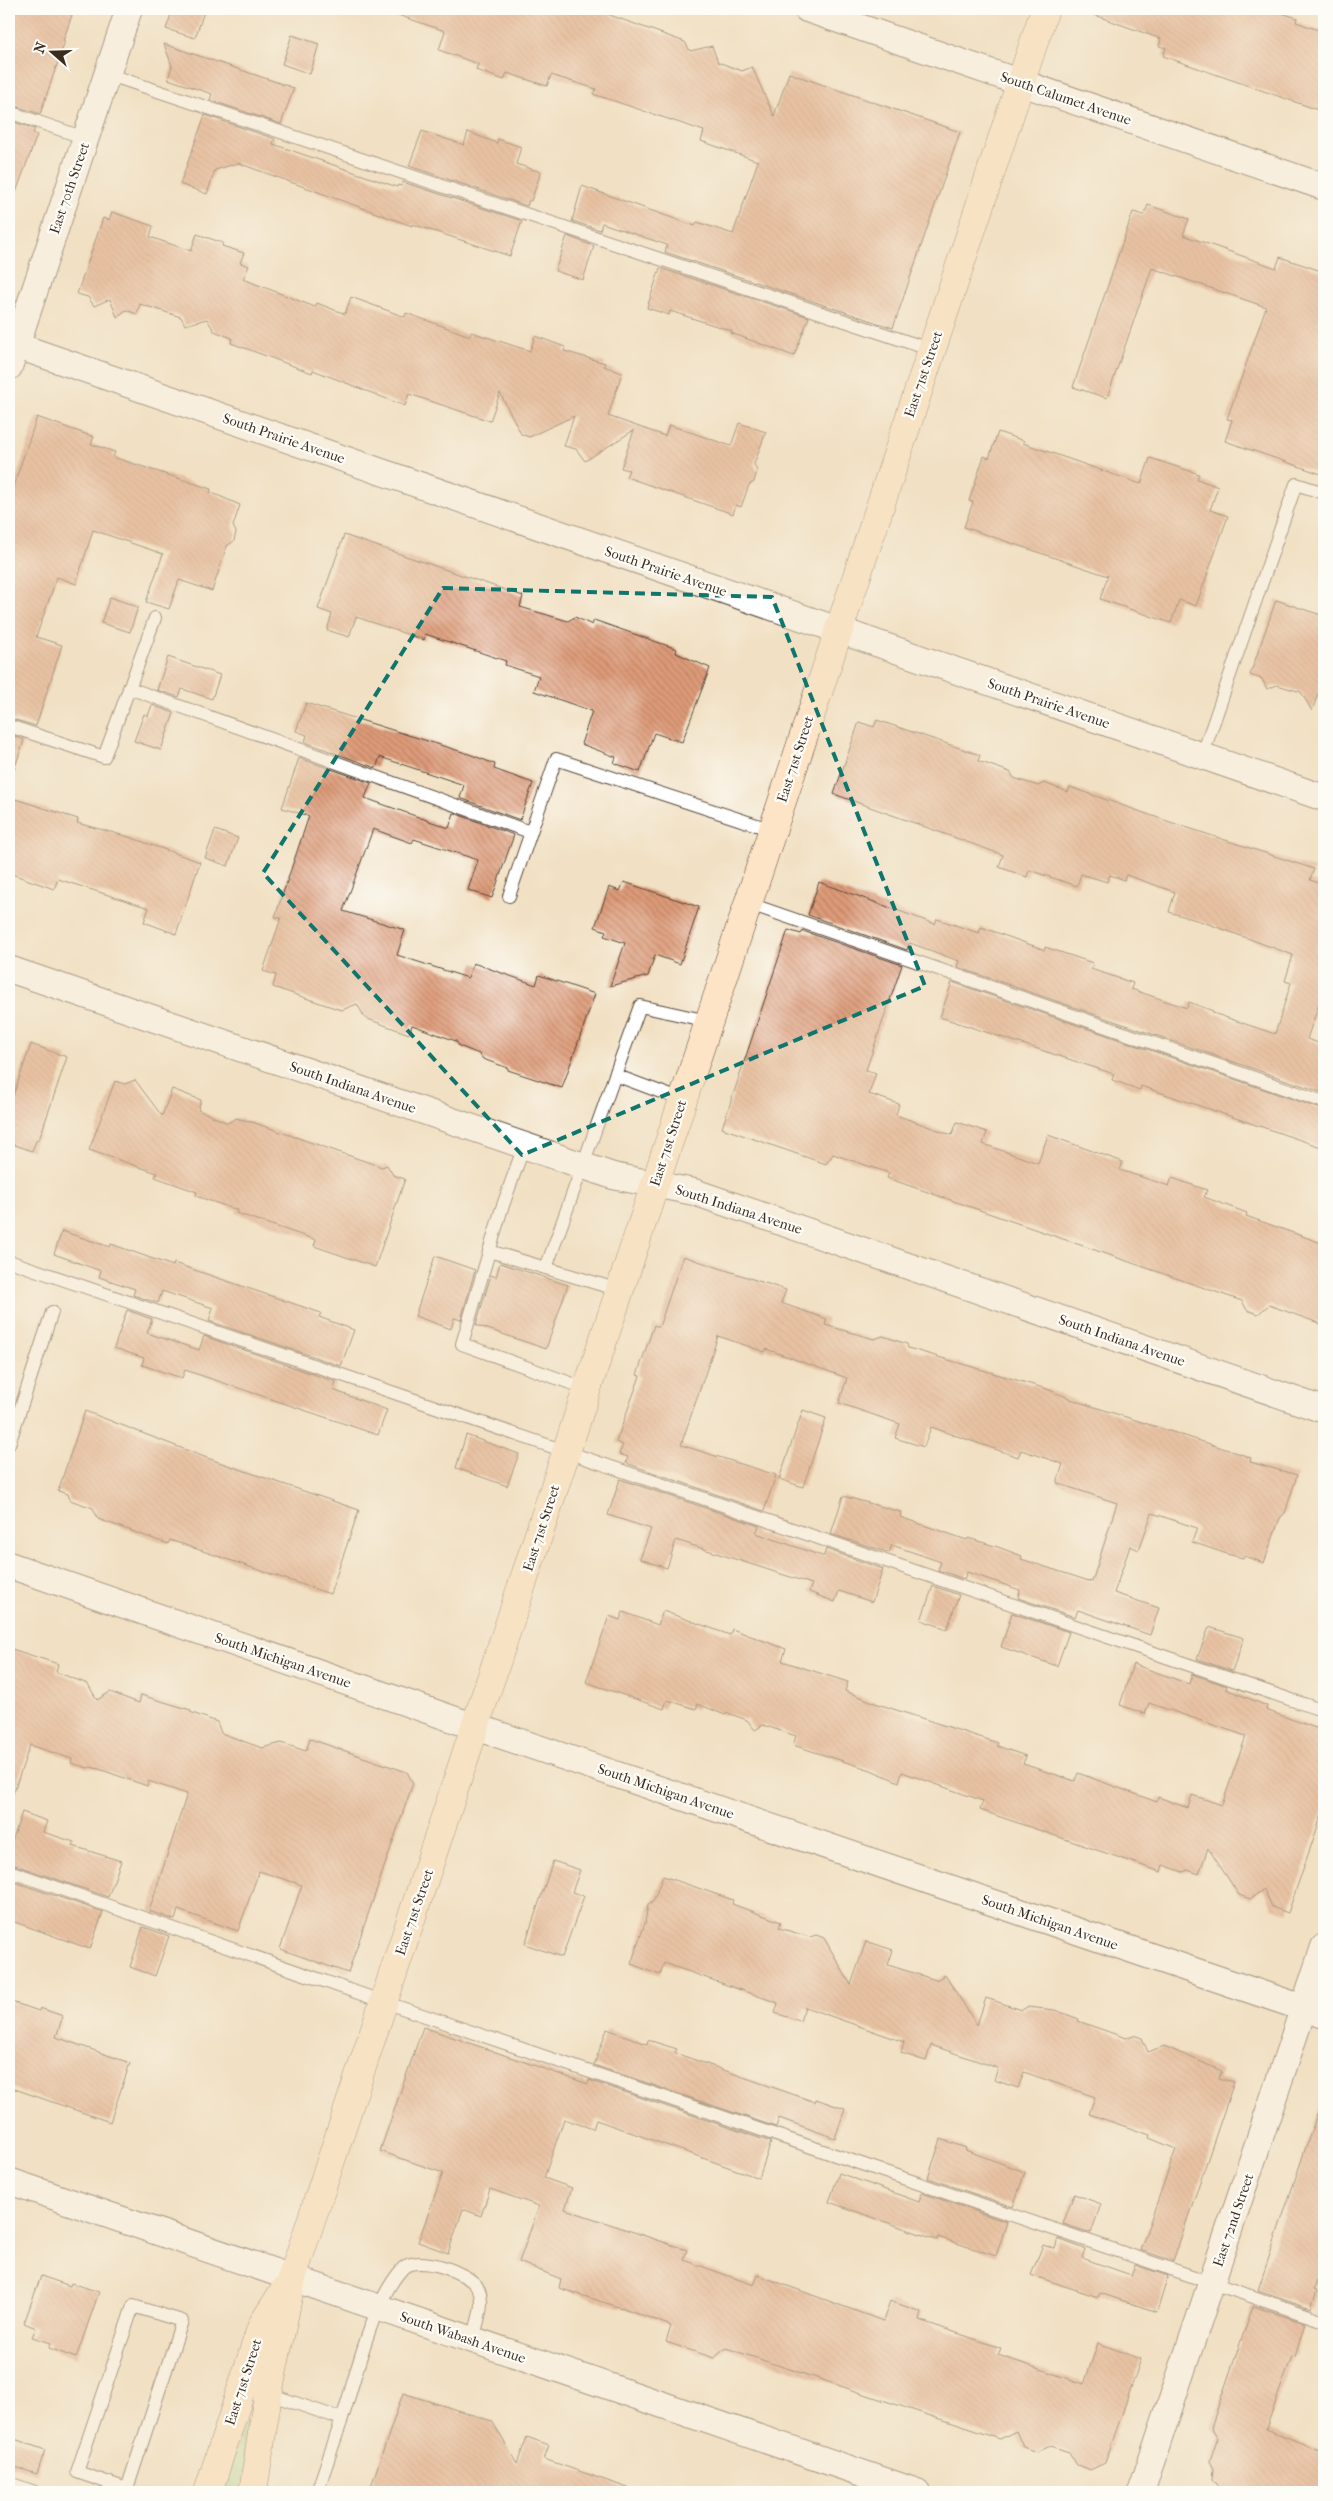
<svg xmlns="http://www.w3.org/2000/svg" width="1333" height="2501" font-family="'IM FELL French Canon',serif">
  <style>
    .grass { fill: #96cd80; stroke: #687c4f }
    .building { fill: url(#building-back-hatch) }
    .lines { fill: none; stroke-linecap: round; stroke-linejoin: round }
    .lane-casing { stroke: #564537; stroke-width: 14 }
    .street-casing { stroke: #564537; stroke-width: 28 }
    .secondary-casing { stroke: #564537; stroke-width: 29 }
    .lane { stroke: #fff; stroke-width: 12 }
    .street { stroke: #fff; stroke-width: 26 }
    .secondary { stroke: #fee4c6; stroke-width: 28 }
    .marked { fill: none; stroke: #0f766e; stroke-width: 4; stroke-dasharray: 10 6; stroke-linejoin: round }
    .labels { text-anchor: middle; stroke-width: 4.5; stroke-linejoin: round; paint-order: stroke }
    .street-label { font-size: 14px; fill: #3b2a1e; stroke: #fdfcf7 }
  </style>
  <defs>
    <pattern id="building-back-hatch" width="6" height="6" patternUnits="userSpaceOnUse" patternTransform="scale(1.25)"><rect width="6" height="6" fill="#de9b79"/><path d="M-1 5l2 2M0 0l6 6M5-1l2 2" fill="none" stroke="#b57f63"/></pattern>
  </defs>
  <rect width="100%" height="100%" fill="#fdfcf7"/>
  <filter id="ink" filterUnits="userSpaceOnUse"><feTurbulence type="fractalNoise" baseFrequency=".02" numOctaves="2"/><feDisplacementMap in="SourceGraphic" scale="10" xChannelSelector="R" yChannelSelector="G"/><feConvolveMatrix kernelMatrix="1 2 1 2 8 2 1 2 1" color-interpolation-filters="sRGB"/></filter>
  <filter id="wash" filterUnits="userSpaceOnUse"><feTurbulence type="fractalNoise" baseFrequency=".0096" numOctaves="4" result="noise"/><feDisplacementMap in="SourceGraphic" scale="20" xChannelSelector="R" yChannelSelector="G"/><feGaussianBlur stdDeviation="1.12" result="paint"/><feColorMatrix in="noise" values="0 0 0 0 0 0 0 0 0 0 0 0 0 0 0 0 0 1.4 0 .05"/><feComposite in="paint" operator="in"/></filter>
  <g filter="url(#wash)">
    <rect width="100%" height="100%" fill="#f1e0c3"/>
    <path class="grass" d="M245 2421 255 2423 244 2492H222Z"/>
    <g id="blocks">
      <g class="building">
        <path d="M9 9H74L63 41H65L40 114 15 106 17 102 9 99Z"/>
        <path d="M173 9H205L195 38 166 29Z"/>
        <path d="M393 9H593L685 42 690 51 712 46 718 62 742 71 752 67 774 116 789 73 960 132 893 328 665 252 667 245 602 223 600 230 572 221 582 186 695 226 697 222 733 234 758 161 701 141 704 131 593 94 596 89 551 75 547 86 507 73 504 80 476 70 478 64 439 50 445 31 392 13Z"/>
        <path d="M1086 9H1270L1297 18 1296 22 1324 32V112L1163 56 1166 48 1159 46 1161 39 1086 12Z"/>
        <path d="M292 35 319 44 310 74 282 64Z"/>
        <path d="M164 44 294 88 281 124 210 100 212 94 168 79 172 66Z"/>
        <path d="M205 115 275 139 273 144 397 187 398 185 401 186 403 182 522 221 510 256 412 224V226L238 163 215 170 207 194 180 184Z"/>
        <path d="M11 121 35 129 33 133 37 135 12 203H9V127Z"/>
        <path d="M422 131 464 145 468 132 497 143 498 139 521 147 516 164 541 172 531 201 529 200 527 206 409 166Z"/>
        <path d="M1148 205 1189 219 1183 235 1276 268 1280 257 1324 272V475L1225 441 1232 420 1227 419 1266 307 1152 268 1107 398 1073 387 1133 212 1144 215Z"/>
        <path d="M112 212 153 226 150 237 191 251 197 234 223 243 222 246 244 253 240 263 249 266 243 279 315 307 317 303 345 314 351 297 405 317 406 313 470 336 471 332 530 351 535 336 565 347 564 351 605 363 604 366 622 373 608 416 665 436 669 425 731 446 739 423 766 432 754 464 757 471 754 482 749 485 741 507 736 505 733 514 626 477 629 470 621 468 634 430 585 461 576 449 564 446 574 416 529 437 521 434 500 393 490 421 409 394 405 406 313 370 312 373 231 343 232 338 214 331 207 319 185 325 181 317 140 304 137 314 126 310 117 317 110 299 94 306 88 297 77 294 103 218 109 220Z"/>
        <path d="M567 236 594 246 583 280 555 271Z"/>
        <path d="M660 268 809 317 794 356 731 333 732 331 670 311 669 315 647 308Z"/>
        <path d="M37 417 94 437 91 444 115 452 113 457 211 489 210 492 240 505 233 526 236 532 234 541 227 546 212 591 179 580 169 609 146 602 163 554 93 530 76 584 57 577 36 637 62 645 36 726 9 718V499Z"/>
        <path d="M998 432 1024 441 1023 443 1141 484 1150 458 1199 474 1197 479 1218 487 1210 510 1228 516 1196 606 1179 600 1171 623 1100 599 1108 576 964 527 973 502 969 501 984 456 989 458Z"/>
        <path d="M344 535 523 596 520 607 568 621 575 617 592 625 594 620 677 649 676 653 710 668 682 742 654 733 640 772 614 763 616 757 581 744 592 711 534 691 539 676 505 665 506 661 425 634 424 640 356 617 349 637 327 630 332 614 318 609Z"/>
        <path d="M110 597 138 607 130 632 101 623Z"/>
        <path d="M1276 600 1324 616V676L1312 711 1301 692 1277 685 1267 689 1262 679 1250 675Z"/>
        <path d="M168 657 220 675 212 699 182 689 179 697 157 690Z"/>
        <path d="M306 703 469 754 495 764 494 769 533 783 520 820 460 798 464 785 380 757 376 768 305 742 307 735 296 731Z"/>
        <path d="M152 705 174 713 161 750 134 741 144 714 148 716Z"/>
        <path d="M877 720 980 755 978 761 1010 772 1014 778 1038 786 1044 783 1068 792 1070 787 1167 821 1314 869 1310 880 1324 885V989L1307 1039 1324 1045V1093L957 967 959 961 910 943 907 950 808 915 819 882 935 924 937 919 979 933 981 927 1045 950V947L1093 963 1091 969 1133 983 1131 989 1187 1008 1189 1002 1213 1011V1013L1275 1034 1291 983 1285 981 1293 955 1203 922 1169 912 1175 892 1126 875 1124 880 1110 875 1107 882 1081 874 1077 886 1029 870 1027 877 999 867 1003 855 834 794 859 722 874 727Z"/>
        <path d="M9 734 24 740 13 773H9Z"/>
        <path d="M299 758 371 783 365 798 449 828 454 813 514 835 492 898 468 890 478 860 414 839 412 843 373 829 343 911 405 930 397 955 468 978 473 963 536 985 539 975 595 994 562 1088 508 1070V1068L483 1059 479 1054 459 1046 456 1041 412 1025 409 1034 365 1018 357 1004 342 1010 338 1009 273 987 276 975 263 971 281 918 275 917 309 816 282 808Z"/>
        <path d="M9 797 78 819 77 823 129 837 200 862 176 934 144 922 149 908 58 879 54 889 9 873Z"/>
        <path d="M215 830 238 838 228 866 205 858Z"/>
        <path d="M624 882 699 907 680 964 655 955 648 976 610 986 625 943 604 936 606 931 595 927 609 887 620 891Z"/>
        <path d="M788 930 801 934 803 931 902 965 866 1070 876 1073 869 1094 899 1104 896 1115 952 1135 957 1122 987 1132 983 1144 1038 1163 1048 1135 1123 1162 1120 1170 1169 1186 1172 1178 1207 1190 1204 1197 1247 1213 1246 1216 1324 1244V1325L1269 1305 1258 1314 1247 1310 1242 1301 887 1178 889 1173 833 1154 826 1164 722 1128Z"/>
        <path d="M952 982 1324 1110V1148L1141 1086 1140 1090 1112 1080 1114 1074 940 1017Z"/>
        <path d="M31 1044 67 1057 39 1140 37 1139 32 1151 9 1143V1108Z"/>
        <path d="M135 1080 162 1116 172 1089 201 1100 198 1110 228 1123 236 1118 252 1122 382 1167 387 1165 393 1175 405 1179 375 1267 314 1246 316 1240 236 1213 237 1210 196 1196 197 1192 155 1177 157 1173 89 1150 115 1081 125 1084Z"/>
        <path d="M62 1231 110 1247 111 1244 173 1266 174 1263 321 1313 319 1317 354 1330 341 1366 209 1321 213 1308 162 1291 158 1303 133 1295 135 1289 99 1277 101 1271 54 1254Z"/>
        <path d="M435 1256 475 1270 461 1320 454 1318 451 1329 415 1316Z"/>
        <path d="M683 1256 786 1290 781 1303 827 1319 825 1325 874 1339 883 1336 907 1344 908 1348 1047 1389 1076 1401 1241 1454 1251 1458 1250 1462 1297 1475 1285 1513 1280 1518 1264 1563 1244 1556 1243 1558 1227 1554 1192 1542 1197 1528 1152 1513 1139 1550 1130 1546 1114 1593 1159 1608 1150 1635 1078 1610 1075 1617 1018 1598 1020 1590 967 1572 964 1579 938 1570 941 1562 892 1545 889 1553 831 1534 843 1496 901 1512 900 1517 967 1540 968 1538 998 1547 1022 1556 1021 1559 1092 1582 1117 1503 1057 1483 1063 1464 1021 1450 1018 1457 931 1427 924 1447 895 1438 900 1424 839 1403 847 1378 766 1349 765 1352 718 1336 681 1445 776 1475 764 1511 626 1463 628 1457 619 1454 623 1445 616 1442 640 1376 637 1375 654 1325 659 1327Z"/>
        <path d="M500 1263 568 1285 546 1349 476 1325 491 1275 496 1277Z"/>
        <path d="M127 1310 152 1319 147 1333 199 1350 204 1336 336 1382 333 1390 387 1410 378 1435 185 1370 182 1378 142 1365 144 1358 114 1348Z"/>
        <path d="M803 1410 826 1418 803 1487 779 1479Z"/>
        <path d="M85 1411 207 1458 359 1510 330 1594 170 1540 168 1544 98 1519 93 1508 70 1500 68 1494 58 1491Z"/>
        <path d="M466 1435 519 1454 507 1486 456 1468Z"/>
        <path d="M620 1479 759 1526 756 1533 822 1556H824L826 1549 883 1569 872 1602 839 1591 835 1602 809 1592 812 1584 676 1540 667 1568 640 1559 651 1529 608 1515Z"/>
        <path d="M933 1586 959 1595 947 1629 921 1620Z"/>
        <path d="M663 1611 730 1635 732 1629 786 1649 782 1661 848 1682 845 1691 878 1704 998 1743 997 1746 1026 1756 1023 1764 1075 1781 1078 1773 1157 1802 1158 1797 1188 1808 1192 1795 1222 1805 1246 1736 1149 1703 1145 1714 1120 1705 1133 1664 1189 1684 1192 1674 1227 1686 1226 1689 1267 1706 1266 1710 1324 1731V1808L1288 1913 1272 1907 1264 1889 1250 1899 1239 1895 1208 1848 1199 1874 1188 1870 1183 1872 1163 1865 1161 1872 980 1810 983 1801 902 1772 899 1782 871 1770 793 1745 796 1736 763 1725 755 1730 747 1720 728 1713 725 1715 698 1704 696 1709 667 1700 664 1709 586 1682 609 1616 620 1620 623 1612 658 1625Z"/>
        <path d="M1012 1613 1069 1632 1057 1666 1001 1647Z"/>
        <path d="M1209 1627 1244 1638 1232 1671 1197 1659Z"/>
        <path d="M9 1648 58 1664 56 1672 88 1684 97 1700 110 1692 139 1703 141 1695 191 1710 190 1712 217 1722 221 1733 262 1748 281 1743 306 1751 310 1739 407 1772 413 1783 348 1973 280 1949 302 1885 259 1871 238 1931 178 1910 175 1920 149 1911 187 1794 148 1781 147 1786 99 1769 90 1767 88 1768 71 1763 72 1759 30 1745 12 1797 9 1796Z"/>
        <path d="M22 1812 47 1821 43 1832 74 1842 73 1846 121 1861 108 1897 9 1863V1851Z"/>
        <path d="M553 1861 580 1870 572 1892 584 1896 562 1957 525 1944Z"/>
        <path d="M663 1876 733 1900 732 1904 781 1922 779 1928 810 1937 816 1935 824 1938 851 1985 866 1941 893 1950 888 1965 936 1980 945 1975 977 2025 986 1998 1022 2010 1027 2007 1055 2010 1079 2019 1078 2021 1126 2038 1133 2035 1142 2038 1148 2052 1164 2046 1222 2071 1219 2078 1234 2082 1173 2261 1140 2250 1176 2149 1149 2138 1150 2135 1089 2114 1095 2097 1024 2072 1018 2088 994 2080 998 2068 931 2045 926 2061 901 2053 904 2042 805 2007 800 2021 775 2013 778 2003 664 1963 660 1975 631 1964 645 1923 648 1905 653 1902Z"/>
        <path d="M9 1880 103 1912 90 1949 9 1920Z"/>
        <path d="M143 1927 169 1936 155 1976 130 1967Z"/>
        <path d="M9 2001 39 2011 40 2008 63 2016 56 2037 130 2063 110 2122 9 2087Z"/>
        <path d="M423 2027 588 2084 589 2080 771 2142 759 2178 596 2120 593 2129 564 2119 544 2178 572 2188 565 2209 687 2250 684 2260 754 2285 758 2275 883 2321 890 2301 921 2312 919 2320 1001 2348 998 2355 1084 2384 1098 2343 1141 2359 1105 2463 1090 2470 1077 2465 1069 2452 1051 2446 1036 2452 1023 2447 1016 2431 1000 2439 726 2348 714 2358 666 2342 671 2326 621 2307V2308L559 2288 561 2279 519 2262 539 2206 490 2189 481 2216 463 2209 448 2253 418 2242 443 2173 380 2151Z"/>
        <path d="M607 2029 647 2044 648 2040 677 2049 675 2053 752 2080 815 2102 816 2099 845 2109 835 2138 779 2118 776 2127 594 2065Z"/>
        <path d="M1320 2105 1324 2106V2259L1314 2290 1317 2291 1311 2308 1258 2290Z"/>
        <path d="M941 2139 966 2148 965 2150 1025 2172 1013 2207 928 2178Z"/>
        <path d="M839 2173 919 2202 922 2193 1007 2222 996 2256 938 2237 937 2240 829 2202Z"/>
        <path d="M1074 2194 1101 2204 1091 2233 1063 2224Z"/>
        <path d="M1058 2239 1085 2249 1082 2258 1131 2275 1135 2265 1168 2276 1157 2312 1100 2293 1098 2297 1031 2275 1043 2245 1055 2249Z"/>
        <path d="M41 2276 70 2286 71 2283 99 2292 76 2358 49 2348 51 2343 32 2337 36 2328 24 2323Z"/>
        <path d="M1253 2306 1305 2323 1295 2357 1292 2356 1266 2429 1324 2452V2492H1232L1220 2488 1213 2479 1214 2468 1210 2460 1218 2438 1211 2427Z"/>
        <path d="M403 2393 492 2421 517 2464 527 2437 549 2445 544 2459 628 2488V2492H369Z"/>
        <path d="M9 2437 45 2450 37 2474 9 2465Z"/>
      </g>
    </g>
  </g>
  <g filter="url(#ink)">
    <use href="#blocks" fill-opacity="0" stroke="#564537" stroke-width="1"/>
    <g class="lines">
      <defs>
        <g id="lane">
          <path d="M107 74 932 350"/>
          <path d="M9 112 85 138"/>
          <path d="M129 688 530 832"/>
          <path d="M9 726 104 757 155 618"/>
          <path d="M1202 756 1296 484 1324 493"/>
          <path d="M509 896 556 759 772 830"/>
          <path d="M747 903 1324 1102"/>
          <path d="M682 1100 615 1075 640 1006 708 1021"/>
          <path d="M524 1146 501 1211 462 1344 587 1389"/>
          <path d="M489 1251 619 1290"/>
          <path d="M9 1261 1324 1711"/>
          <path d="M546 1268 615 1075"/>
          <path d="M9 1444 52 1312"/>
          <path d="M9 1871 384 2002 1324 2321"/>
          <path d="M133 2306 182 2321 127 2489 77 2472Z"/>
          <path d="M266 2393 342 2419C357 2374 371 2303 403 2268 417 2254 469 2272 478 2288 486 2303 476 2325 473 2340"/>
          <path d="M9 2483 35 2492"/>
          <path d="M317 2492 342 2419"/>
        </g>
        <g id="street">
          <path d="M807 9 1324 187"/>
          <path d="M9 343 1324 798"/>
          <path d="M9 367 129 9"/>
          <path d="M9 969 613 1176 694 1192 1324 1410"/>
          <path d="M9 1565 476 1727 1324 2015"/>
          <path d="M9 2181 917 2492"/>
          <path d="M1141 2492 1324 1947"/>
        </g>
        <g id="secondary">
          <path d="M208 2492 262 2325 283 2292"/>
          <path d="M253 2492 268 2394 292 2278 1045 9"/>
        </g>
      </defs>
      <use href="#lane" class="lane-casing"/>
      <use href="#street" class="street-casing"/>
      <use href="#secondary" class="secondary-casing"/>
      <use href="#lane" class="lane"/>
      <use href="#street" class="street"/>
      <use href="#secondary" class="secondary"/>
    </g>
  </g>
  <path d="M0 0H1333V2501H0ZM443 588 772 597 925 986 522 1155 263 873Z" fill="#f1e0c3" fill-opacity=".55" fill-rule="evenodd"/>
  <path class="marked" d="M443 588 772 597 925 986 522 1155 263 873Z"/>
  <g class="labels">
    <g class="street-label">
      <text transform="translate(1066 98) rotate(19)" y="5">South Calumet Avenue</text>
      <text transform="translate(69 188) rotate(-71)" y="5">East 70th Street</text>
      <text transform="translate(923 374) rotate(-71)" y="5">East 71st Street</text>
      <text transform="translate(284 438) rotate(19)" y="5">South Prairie Avenue</text>
      <text transform="translate(666 571) rotate(19)" y="5">South Prairie Avenue</text>
      <text transform="translate(1049 703) rotate(19)" y="5">South Prairie Avenue</text>
      <text transform="translate(795 759) rotate(-72)" y="5">East 71st Street</text>
      <text transform="translate(353 1087) rotate(19)" y="5">South Indiana Avenue</text>
      <text transform="translate(668 1143) rotate(-72)" y="5">East 71st Street</text>
      <text transform="translate(739 1209) rotate(18)" y="5">South Indiana Avenue</text>
      <text transform="translate(1122 1340) rotate(19)" y="5">South Indiana Avenue</text>
      <text transform="translate(541 1528) rotate(-72)" y="5">East 71st Street</text>
      <text transform="translate(283 1660) rotate(19)" y="5">South Michigan Avenue</text>
      <text transform="translate(666 1791) rotate(19)" y="5">South Michigan Avenue</text>
      <text transform="translate(414 1912) rotate(-71)" y="5">East 71st Street</text>
      <text transform="translate(1050 1922) rotate(19)" y="5">South Michigan Avenue</text>
      <text transform="translate(1233 2220) rotate(-71)" y="5">East 72nd Street</text>
      <text transform="translate(463 2337) rotate(19)" y="5">South Wabash Avenue</text>
      <text transform="translate(243 2382) rotate(-72)" y="5">East 71st Street</text>
    </g>
  </g>
  <rect width="1333" height="2501" fill="none" stroke="#fdfcf7" stroke-width="30"/>
  <g transform="translate(52 52) rotate(290)" stroke="#fdfcf7" stroke-width="4" paint-order="stroke">
  <path d="M0-4L9 19L0 12L-9 19Z" fill="#3b2a1e"/>
  <text y="-8" font-size="14" font-weight="bold" text-anchor="middle" fill="#3b2a1e">N</text>
  </g>
</svg>
